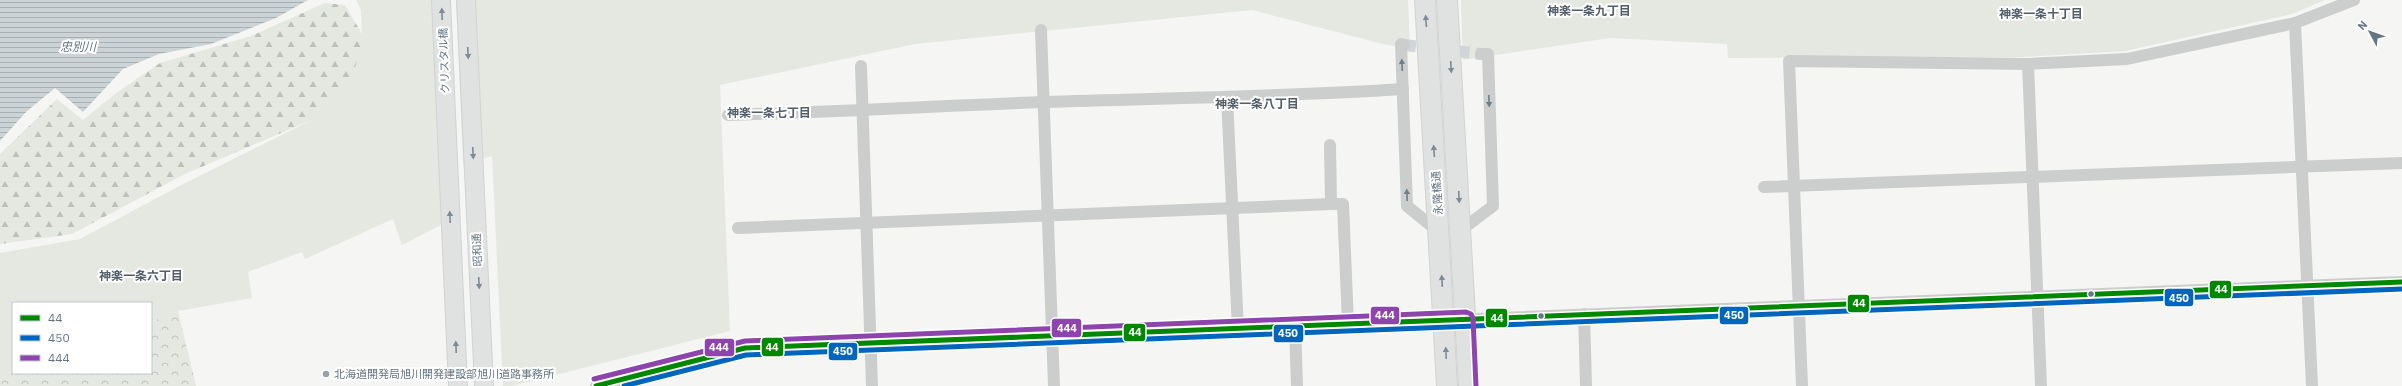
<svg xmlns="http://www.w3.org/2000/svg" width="2402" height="386" font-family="'IBM Plex Sans','Noto Sans JP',sans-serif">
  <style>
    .grass { fill: #e4e8e1 }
    .forest { fill: url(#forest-firs) }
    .park { fill: url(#park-crowns) }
    .water { fill: url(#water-rules) }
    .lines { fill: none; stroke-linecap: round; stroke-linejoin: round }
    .street-tunnel { stroke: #d1d5d7; stroke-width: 12; stroke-dasharray: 12 6; stroke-linecap: butt }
    .secondary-casing { stroke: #d1d3d2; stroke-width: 20 }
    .primary-casing { stroke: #d2d3d2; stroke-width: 22 }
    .street { stroke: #cccece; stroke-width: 12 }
    .secondary { stroke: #e0e1e1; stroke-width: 18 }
    .primary { stroke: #e0e1e1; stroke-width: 20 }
    .bus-1-casing { stroke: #fff; stroke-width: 8 }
    .bus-2-casing { stroke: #fff; stroke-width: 8 }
    .bus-3-casing { stroke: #fff; stroke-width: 8 }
    .bus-1 { stroke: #080; stroke-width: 5 }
    .bus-2 { stroke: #0065bd; stroke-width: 5 }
    .bus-3 { stroke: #8e44ad; stroke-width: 5 }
    .oneway { fill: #7d8b96 }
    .oneway2 { fill: #6e7e8a }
    .bus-dot { fill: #647583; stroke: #fff; stroke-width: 1.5 }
    .poi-dot { fill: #97a2aa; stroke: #fff; stroke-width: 1.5 }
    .labels { text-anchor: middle; stroke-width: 4; stroke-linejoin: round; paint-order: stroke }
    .street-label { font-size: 11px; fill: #647583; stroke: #fff }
    .poi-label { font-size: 11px; fill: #647583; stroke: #fff; text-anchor: start }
    .neighbourhood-label { font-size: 12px; font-weight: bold; fill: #525e68; stroke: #fff }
    .water-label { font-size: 12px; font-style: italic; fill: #607780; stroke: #fff }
    .line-badge { stroke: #fff; stroke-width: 1.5 }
    .badge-label { font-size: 11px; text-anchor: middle; font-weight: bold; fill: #fff }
  </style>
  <defs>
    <pattern id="forest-firs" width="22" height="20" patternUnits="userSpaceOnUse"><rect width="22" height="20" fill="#e4e8e1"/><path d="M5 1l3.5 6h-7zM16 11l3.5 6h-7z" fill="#bcc1bc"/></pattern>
    <pattern id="park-crowns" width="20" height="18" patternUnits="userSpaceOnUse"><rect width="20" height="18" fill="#e4e8e1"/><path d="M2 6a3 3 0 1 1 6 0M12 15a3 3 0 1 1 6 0" fill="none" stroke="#bcc1bc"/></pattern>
    <pattern id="water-rules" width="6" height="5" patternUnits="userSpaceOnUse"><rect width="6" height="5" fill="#ccd3d6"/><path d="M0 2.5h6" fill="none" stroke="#a9b0b3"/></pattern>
  </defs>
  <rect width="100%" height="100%" fill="#f5f5f3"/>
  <g class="grass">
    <path d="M356 0H450L458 216 402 245 393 219 305 259 302 252 248 272 252 298 178 311 151 322V303H13V371L0 376V253L80 239 185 183 314 119 362 34 361 10Z"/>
    <path d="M456 0H1408L1410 48 1387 45 1252 10 915 44 720 85 730 331 512 386H503L492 156 463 164Z"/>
    <path d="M1461 0H2325L2292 14 2125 51 2023 57 1728 58 1727 44 1610 38 1463 60Z"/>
  </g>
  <path class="forest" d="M325 3 345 5 362 34 359 55 353 73 314 119 185 174 72 234 0 244V154L57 99 83 120 116 93 160 63 251 36Z"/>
  <path class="park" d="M178 311 196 386H0V376L13 371 151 373V322Z"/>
  <path class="water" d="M0 0H308L276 18 211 44 159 54 123 69 83 112 55 88 26 112 0 141Z"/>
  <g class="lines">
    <path class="street-tunnel" d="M1404 45 1481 54"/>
    <defs>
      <g id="secondary">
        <path d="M441 0 458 386"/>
        <path d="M466 0 484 386"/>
      </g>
      <g id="primary">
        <path d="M1425 0 1447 386"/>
        <path d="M1447 0 1469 386"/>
      </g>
    </defs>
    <use href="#secondary" class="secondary-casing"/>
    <use href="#primary" class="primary-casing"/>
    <g class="street">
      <path d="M2295 23 2312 386"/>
      <path d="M1041 30 1054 386"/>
      <path d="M1404 45 1401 44 1407 206 1439 232"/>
      <path d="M2028 64 2041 386"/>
      <path d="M861 66 872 386"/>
      <path d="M1227 98 1238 329"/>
      <path d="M728 115C833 112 938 106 1043 102 1163 98 1283 97 1403 89"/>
      <path d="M1764 187 2402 163"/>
      <path d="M1331 204H1343L1348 324"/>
      <path d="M738 228 1331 204 1330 145"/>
      <path d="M1461 230 1493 206 1488 54H1481"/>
      <path d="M1584 314 1586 386"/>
      <path d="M1295 326 1297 386"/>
      <path d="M596 386 745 348 2402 282"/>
      <path d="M1802 386 1789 61 2028 64 2127 59 2295 23 2354 0"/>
    </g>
    <use href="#secondary" class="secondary"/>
    <use href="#primary" class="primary"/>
    <defs>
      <path id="bus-1" d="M596 386 745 348 2402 282"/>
      <path id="bus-2" d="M624 386 746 355 2402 289"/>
      <path id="bus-3" d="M594 379 745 341 1466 312 1471 314 1473 318 1476 386"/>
    </defs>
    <use href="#bus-1" class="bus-1-casing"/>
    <use href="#bus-2" class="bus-2-casing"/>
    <use href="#bus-3" class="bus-3-casing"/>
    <use href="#bus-1" class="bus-1"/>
    <use href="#bus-2" class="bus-2"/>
    <use href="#bus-3" class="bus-3"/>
  </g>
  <defs><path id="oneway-solid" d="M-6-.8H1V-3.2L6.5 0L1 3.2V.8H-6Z"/></defs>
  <g class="oneway">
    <use href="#oneway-solid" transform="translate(442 14) rotate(-92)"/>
    <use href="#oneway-solid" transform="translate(1426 21) rotate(-94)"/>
    <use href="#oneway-solid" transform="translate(468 53) rotate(87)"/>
    <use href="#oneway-solid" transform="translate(1451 67) rotate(87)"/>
    <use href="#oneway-solid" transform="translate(1434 151) rotate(-94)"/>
    <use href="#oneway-solid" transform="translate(473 153) rotate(87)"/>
    <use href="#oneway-solid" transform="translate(1459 197) rotate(87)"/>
    <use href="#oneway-solid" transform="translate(450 217) rotate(-92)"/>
    <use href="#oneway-solid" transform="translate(1442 281) rotate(-93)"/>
    <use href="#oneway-solid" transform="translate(479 283) rotate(87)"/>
    <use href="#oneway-solid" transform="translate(456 347) rotate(-92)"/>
    <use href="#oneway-solid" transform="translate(1446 353) rotate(-92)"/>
  </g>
  <g class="oneway2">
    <use href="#oneway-solid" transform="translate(1402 65) rotate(-93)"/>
    <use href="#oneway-solid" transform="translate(1489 101) rotate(88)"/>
    <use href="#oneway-solid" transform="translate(1407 195) rotate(-92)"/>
  </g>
  <g class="bus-dot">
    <circle cx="2091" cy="294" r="3.5"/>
    <circle cx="1541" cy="316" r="3.5"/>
  </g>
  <circle class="poi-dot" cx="326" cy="374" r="4"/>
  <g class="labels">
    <g class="street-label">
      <text transform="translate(444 61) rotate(-92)" y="4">クリスタル橋</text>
      <text transform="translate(1437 193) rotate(-94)" y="4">永隆橋通</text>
      <text transform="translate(477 250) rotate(-93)" y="4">昭和通</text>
    </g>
    <g class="poi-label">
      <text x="334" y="378">北海道開発局旭川開発建設部旭川道路事務所</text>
    </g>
    <g class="neighbourhood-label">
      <text x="1589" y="15">神楽一条九丁目</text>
      <text x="2041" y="18">神楽一条十丁目</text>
      <text x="1257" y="108">神楽一条八丁目</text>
      <text x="769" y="117">神楽一条七丁目</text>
      <text x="141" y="280">神楽一条六丁目</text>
    </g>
    <g class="water-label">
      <text x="78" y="51">忠別川</text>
    </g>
  </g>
  <g class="line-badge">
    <rect x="2209" y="280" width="23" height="19" rx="4" fill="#080"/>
    <rect x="2164" y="288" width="30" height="19" rx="4" fill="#0065bd"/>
    <rect x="1847" y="294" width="23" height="19" rx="4" fill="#080"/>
    <rect x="1370" y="306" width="30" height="19" rx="4" fill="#8e44ad"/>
    <rect x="1719" y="306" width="30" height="19" rx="4" fill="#0065bd"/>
    <rect x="1485" y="308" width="23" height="20" rx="4" fill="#080"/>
    <rect x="1051" y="318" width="31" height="20" rx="4" fill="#8e44ad"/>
    <rect x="1123" y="323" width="23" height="19" rx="4" fill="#080"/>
    <rect x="1273" y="324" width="31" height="19" rx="4" fill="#0065bd"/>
    <rect x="761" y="337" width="23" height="20" rx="4" fill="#080"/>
    <rect x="704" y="338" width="31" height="19" rx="4" fill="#8e44ad"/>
    <rect x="828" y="342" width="30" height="19" rx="4" fill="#0065bd"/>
  </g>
  <g class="badge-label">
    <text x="2221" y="293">44</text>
    <text x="2179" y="302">450</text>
    <text x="1859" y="307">44</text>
    <text x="1385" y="319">444</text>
    <text x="1734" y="319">450</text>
    <text x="1497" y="322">44</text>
    <text x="1067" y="332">444</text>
    <text x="1135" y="336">44</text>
    <text x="1288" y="337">450</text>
    <text x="772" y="351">44</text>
    <text x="719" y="351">444</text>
    <text x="843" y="355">450</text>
  </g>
  <rect x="12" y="302" width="140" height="72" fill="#ffffff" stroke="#c1c8cd"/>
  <rect x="20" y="315" width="20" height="6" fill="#008800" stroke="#c1c8cd"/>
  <text x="48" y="322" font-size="12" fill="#647583">44</text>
  <rect x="20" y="335" width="20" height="6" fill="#0065bd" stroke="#c1c8cd"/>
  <text x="48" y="342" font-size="12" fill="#647583">450</text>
  <rect x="20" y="355" width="20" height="6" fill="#8e44ad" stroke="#c1c8cd"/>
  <text x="48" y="362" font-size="12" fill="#647583">444</text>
  <g transform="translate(2370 32) rotate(311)" stroke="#ffffff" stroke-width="3" paint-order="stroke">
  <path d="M0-3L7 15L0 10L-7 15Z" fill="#647583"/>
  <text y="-6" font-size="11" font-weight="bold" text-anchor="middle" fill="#647583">N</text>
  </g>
</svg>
